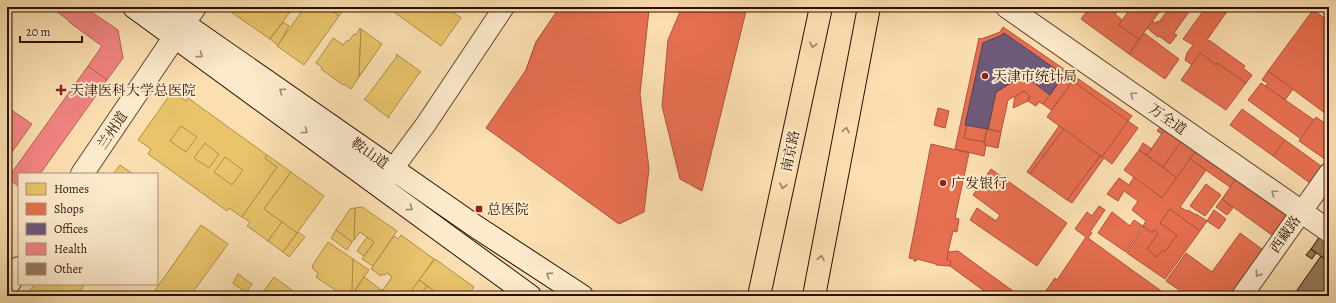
<svg xmlns="http://www.w3.org/2000/svg" width="1336" height="303" font-family="Alegreya,'Noto Serif SC',serif">
  <style>
    .homes { fill: #e9c46a; stroke: #b08e4b }
    .shops { fill: #e76f51; stroke: #af523a }
    .offices { fill: #6d597a; stroke: #5a4357 }
    .health { fill: #f28482; stroke: #b7615c }
    .building { fill: #987b5d; stroke: #2c0f04 }
    .lines { fill: none; stroke-linecap: round; stroke-linejoin: round }
    .minor-casing { stroke: #60432f; stroke-width: 22 }
    .tertiary-casing { stroke: #60432f; stroke-width: 24 }
    .secondary-casing { stroke: #2c0f04; stroke-width: 24 }
    .primary-casing { stroke: #2c0f04; stroke-width: 24 }
    .minor { stroke: #fceacc; stroke-width: 20 }
    .tertiary { stroke: #fceacc; stroke-width: 22 }
    .secondary { stroke: #fceacc; stroke-width: 22 }
    .primary { stroke: #fbdfb0; stroke-width: 22 }
    .oneway { stroke: #9e8163 }
    .oneway2 { stroke: #9e8772 }
    .poi-dot { fill: #8f2418; stroke: #fceacc; stroke-width: 1.5 }
    .labels { text-anchor: middle; stroke-width: 4; stroke-linejoin: round; paint-order: stroke }
    .poi-label { font-size: 14px; fill: #2c0f04; stroke: #fceacc; text-anchor: start }
    .street-label { font-size: 14px; fill: #2c0f04; stroke: #fceacc }
  </style>
  <rect width="100%" height="100%" fill="#fbdfb0"/>
  <filter id="stains"><feTurbulence type="fractalNoise" baseFrequency=".005" numOctaves="4"/><feColorMatrix values="0 0 0 0 .2 0 0 0 0 .09 0 0 0 0 .02 0 0 0 .5 -.17"/></filter>
  <radialGradient id="worn" r=".72"><stop offset=".6" stop-color="#630" stop-opacity="0"/><stop offset="1" stop-color="#630" stop-opacity=".3"/></radialGradient>
  <g class="homes">
    <path d="M230 7H282L290 12 270 39 231 12Z"/>
    <path d="M305 7H327L339 16 304 65 277 46Z"/>
    <path d="M327 7H339L343 10 339 16Z"/>
    <path d="M387 7H446L461 18 441 46Z"/>
    <path d="M283 22 289 26 278 45 270 39Z"/>
    <path d="M360 28 361 29 359 77 351 89 344 84 343 85 321 69 322 67 316 63 333 38 343 45 347 40 349 41 354 34 356 35Z"/>
    <path d="M361 29 382 44 359 77Z"/>
    <path d="M396 54 421 72H420L389 116V118L364 99H365L397 56Z"/>
    <path d="M172 92 186 101 188 98 267 155 265 158 277 167 242 217 229 208 227 211 148 154 151 149 138 140Z"/>
    <path d="M181 126 197 137 186 152 170 141Z"/>
    <path d="M205 143 219 154 209 168 194 158Z"/>
    <path d="M267 155 291 172 264 209 282 222 268 241 247 226 250 222 242 217 277 167 265 158Z"/>
    <path d="M225 157 243 170 232 185 214 172Z"/>
    <path d="M120 165 133 174H113Z"/>
    <path d="M291 172 324 196 297 233 264 209Z"/>
    <path d="M362 207 397 231 373 266 362 259 374 242 360 232 354 240 355 208Z"/>
    <path d="M355 208 354 240 352 242 336 230 350 209Z"/>
    <path d="M282 222 297 233 283 252 268 241Z"/>
    <path d="M201 225 228 244 190 296H151Z"/>
    <path d="M336 230 352 242 347 250 331 238Z"/>
    <path d="M298 232 305 237 289 257 283 252Z"/>
    <path d="M401 235 434 259 408 296H391L383 290 392 277 387 273 385 275 383 274 381 276 371 269 394 236 398 239Z"/>
    <path d="M367 237 374 242 364 256 357 251Z"/>
    <path d="M328 242 353 259 352 294 351 296 341 290 338 292 316 277 318 273 313 269 312 266Z"/>
    <path d="M353 259 369 270 352 294Z"/>
    <path d="M435 259 474 287 467 296H441L419 280Z"/>
    <path d="M238 274 252 284 246 293 233 283Z"/>
    <path d="M274 277 300 296H260Z"/>
    <path d="M364 277 380 289 376 295 371 291 368 296H352Z"/>
    <path d="M419 280 427 286 419 296H408Z"/>
    <path d="M35 284H85L77 296H26Z"/>
    <path d="M427 286 437 293 435 296H419Z"/>
    <path d="M382 289 386 293 384 296H377Z"/>
  </g>
  <g class="shops">
    <path d="M560 7H643L649 10 581 103 526 70 536 42Z"/>
    <path d="M560 7H651L649 10 640 94 649 169 644 212 619 224 486 128 526 70 536 42Z"/>
    <path d="M682 7H747L702 191 680 179 662 106 668 40Z"/>
    <path d="M1090 7H1120L1115 14 1122 20 1119 25 1139 39 1129 54 1081 19Z"/>
    <path d="M1131 7H1163L1139 39 1119 25Z"/>
    <path d="M1170 7H1188L1191 9 1174 33 1177 35 1170 44 1159 36 1158 37 1147 28 1153 21 1156 24 1157 21 1159 22Z"/>
    <path d="M1206 7H1230L1207 40 1208 42 1209 40 1245 66 1243 68 1252 75 1246 83 1217 63 1216 65 1200 53 1192 65 1185 60 1187 53 1193 45 1183 39Z"/>
    <path d="M1313 10 1329 21V116L1268 71Z"/>
    <path d="M1003 27 1132 116 1128 121 1004 33 1002 35 983 43 965 125H967L964 138 984 142V145H986L984 156 955 149 979 38 981 39 1000 32Z"/>
    <path d="M1144 33 1179 59 1165 79 1129 54Z"/>
    <path d="M1200 53 1216 65 1217 63 1246 83 1226 110 1181 80Z"/>
    <path d="M1268 71 1293 89 1285 100 1265 86 1268 83 1262 80Z"/>
    <path d="M1024 75 1050 95 1043 104 1039 102 1036 106 1028 101 1030 96 1024 91 1008 100 1001 132 988 129 996 92Z"/>
    <path d="M1064 75 1073 81 1051 110 1043 104Z"/>
    <path d="M1073 81 1128 121 1102 157 1047 117Z"/>
    <path d="M1261 83 1314 120 1301 139 1248 100Z"/>
    <path d="M1024 91 1030 96 1028 101 1013 108 1015 96Z"/>
    <path d="M938 108 949 111 945 128 934 125Z"/>
    <path d="M1242 109 1285 140 1273 156 1230 125Z"/>
    <path d="M1316 117 1329 126V162L1299 141Z"/>
    <path d="M1128 121 1138 128 1112 164 1104 158 1072 203 1067 200 1100 156 1102 157Z"/>
    <path d="M1165 121 1169 124 1162 134 1157 131Z"/>
    <path d="M1169 123 1186 135 1163 167 1147 155Z"/>
    <path d="M967 125 987 129 984 142 964 138Z"/>
    <path d="M1059 126 1064 129 1030 174 1027 172Z"/>
    <path d="M987 129 1001 132 998 148 984 145Z"/>
    <path d="M1064 129 1100 156 1067 200 1030 174Z"/>
    <path d="M1186 135 1200 144 1177 178 1163 167Z"/>
    <path d="M1285 140 1328 171 1314 186 1273 156Z"/>
    <path d="M1143 143 1152 149 1147 155 1139 150Z"/>
    <path d="M931 144 969 153 955 218 959 219 957 232 953 231 948 252 947 260 951 261 950 266 936 265V264L917 259 916 261H914V259L909 258Z"/>
    <path d="M1200 144 1240 173 1230 187 1190 159Z"/>
    <path d="M1139 150 1177 178 1162 198 1124 170Z"/>
    <path d="M1190 159 1206 170 1180 207 1187 211 1188 210 1196 215V214L1207 221 1200 231 1170 209 1160 223 1177 235 1165 252 1163 250 1157 257 1147 249 1158 233 1154 230 1152 233 1143 226 1146 221 1132 210 1138 201 1124 191 1118 201 1107 194 1119 178 1129 185 1134 177 1162 198Z"/>
    <path d="M991 169 1067 223 1037 266 970 220 977 208 996 221 1000 215 973 195Z"/>
    <path d="M1240 173 1295 212 1280 241 1222 199Z"/>
    <path d="M1206 184 1221 195 1205 216 1190 206Z"/>
    <path d="M1222 199 1233 208 1227 215 1216 207Z"/>
    <path d="M1099 206 1105 210 1092 229 1090 232 1092 233 1088 238 1168 296H1042L1055 278 1057 280 1086 237 1075 229 1087 212 1092 216Z"/>
    <path d="M1170 209 1200 231 1165 279 1127 253 1144 227 1152 233 1154 230 1158 233 1147 249 1157 257 1163 250 1165 252 1177 235 1160 223Z"/>
    <path d="M1214 210 1226 219 1219 229 1207 221Z"/>
    <path d="M1112 212 1130 226 1134 220 1143 226 1126 252 1098 233Z"/>
    <path d="M1240 233 1266 252 1236 296H1227L1220 291 1217 296H1188L1166 281 1186 253 1212 272Z"/>
    <path d="M958 251 988 273 1020 296H991L950 266 951 261 947 260 948 252Z"/>
  </g>
  <path class="offices" d="M1004 33 1064 75 1050 95 1024 75 996 92 988 129 965 125 983 43 1002 35Z"/>
  <g class="health">
    <path d="M51 7H76L78 9 79 7H84L118 30 123 58 107 80 88 66 102 46 69 22V21Z"/>
    <path d="M88 66 107 80 40 174H19V187L8 178Z"/>
    <path d="M7 107 32 124 7 159Z"/>
  </g>
  <g class="building">
    <path d="M1322 233 1329 235V262L1311 249Z"/>
    <path d="M1311 249 1316 253 1312 259 1306 255Z"/>
    <path d="M1321 256 1329 262V293L1327 296H1293Z"/>
  </g>
  <g class="lines">
    <defs>
      <g id="minor">
        <path d="M384 181 426 124 504 7"/>
        <path d="M1242 296 1329 173"/>
      </g>
      <g id="tertiary">
        <path d="M1007 7 1329 231"/>
        <path d="M82 174 195 7"/>
        <path d="M7 286 19 268"/>
      </g>
      <g id="secondary">
        <path d="M134 7 530 296"/>
        <path d="M160 7 475 226 582 296"/>
      </g>
      <g id="primary">
        <path d="M759 296 821 7"/>
        <path d="M814 296 869 7"/>
      </g>
    </defs>
    <use href="#minor" class="minor-casing"/>
    <use href="#tertiary" class="tertiary-casing"/>
    <use href="#secondary" class="secondary-casing"/>
    <use href="#primary" class="primary-casing"/>
    <use href="#minor" class="minor"/>
    <use href="#tertiary" class="tertiary"/>
    <use href="#secondary" class="secondary"/>
    <use href="#primary" class="primary"/>
  </g>
  <defs><path id="oneway-chevron" d="M-2-3.5L2.5 0L-2 3.5" fill="none" stroke-width="1.6" stroke-linecap="round" stroke-linejoin="round"/></defs>
  <g class="oneway">
    <use href="#oneway-chevron" transform="translate(813 45) rotate(102)"/>
    <use href="#oneway-chevron" transform="translate(846 130) rotate(-79)"/>
    <use href="#oneway-chevron" transform="translate(783 186) rotate(102)"/>
    <use href="#oneway-chevron" transform="translate(821 258) rotate(-79)"/>
  </g>
  <g class="oneway2">
    <use href="#oneway-chevron" transform="translate(200 55) rotate(36)"/>
    <use href="#oneway-chevron" transform="translate(282 91) rotate(-145)"/>
    <use href="#oneway-chevron" transform="translate(1133 95) rotate(-145)"/>
    <use href="#oneway-chevron" transform="translate(305 131) rotate(36)"/>
    <use href="#oneway-chevron" transform="translate(1274 193) rotate(-145)"/>
    <use href="#oneway-chevron" transform="translate(410 208) rotate(36)"/>
    <use href="#oneway-chevron" transform="translate(1258 274) rotate(125)"/>
    <use href="#oneway-chevron" transform="translate(549 275) rotate(-147)"/>
  </g>
  <g class="poi-dot">
    <circle cx="985" cy="76" r="4"/>
    <path d="M59 84h4v4h4v4h-4v4h-4v-4h-4v-4h4z"/>
    <circle cx="943" cy="183" r="4"/>
    <rect x="475" y="205" width="8" height="8" rx="2"/>
  </g>
  <g class="labels">
    <g class="poi-label">
      <text x="993" y="81">天津市统计局</text>
      <text x="70" y="95">天津医科大学总医院</text>
      <text x="951" y="188">广发银行</text>
      <text x="487" y="214">总医院</text>
    </g>
    <g class="street-label">
      <text transform="translate(1168 119) rotate(35)" y="5">万全道</text>
      <text transform="translate(112 130) rotate(-56)" y="5">兰州道</text>
      <text transform="translate(790 151) rotate(-78)" y="5">南京路</text>
      <text transform="translate(370 153) rotate(35)" y="5">鞍山道</text>
      <text transform="translate(1285 234) rotate(-55)" y="5">西藏路</text>
    </g>
  </g>
  <rect width="1336" height="303" fill="none" stroke="#fbdfb0" stroke-width="24"/>
  <rect x="8" y="8" width="1320" height="287" fill="none" stroke="#2c0f04" stroke-width="2"/>
  <rect x="12" y="12" width="1312" height="279" fill="none" stroke="#2c0f04"/>
  <rect x="18" y="173" width="140" height="112" fill="#fceacc" stroke="#a9927c"/>
  <rect x="26" y="183" width="20" height="12" fill="#e9c46a" stroke="#a9927c"/>
  <text x="54" y="193" font-size="12" fill="#2c0f04">Homes</text>
  <rect x="26" y="203" width="20" height="12" fill="#e76f51" stroke="#a9927c"/>
  <text x="54" y="213" font-size="12" fill="#2c0f04">Shops</text>
  <rect x="26" y="223" width="20" height="12" fill="#6d597a" stroke="#a9927c"/>
  <text x="54" y="233" font-size="12" fill="#2c0f04">Offices</text>
  <rect x="26" y="243" width="20" height="12" fill="#f28482" stroke="#a9927c"/>
  <text x="54" y="253" font-size="12" fill="#2c0f04">Health</text>
  <rect x="26" y="263" width="20" height="12" fill="#987b5d" stroke="#a9927c"/>
  <text x="54" y="273" font-size="12" fill="#2c0f04">Other</text>
  <path d="M20 36v6h62v-6" fill="none" stroke="#2c0f04" stroke-width="2"/>
  <text x="26" y="36" font-size="12" fill="#2c0f04" stroke="#fceacc" stroke-width="3" paint-order="stroke">20 m</text>
  <rect width="100%" height="100%" filter="url(#stains)"/>
  <rect width="100%" height="100%" fill="url(#worn)"/>
</svg>
